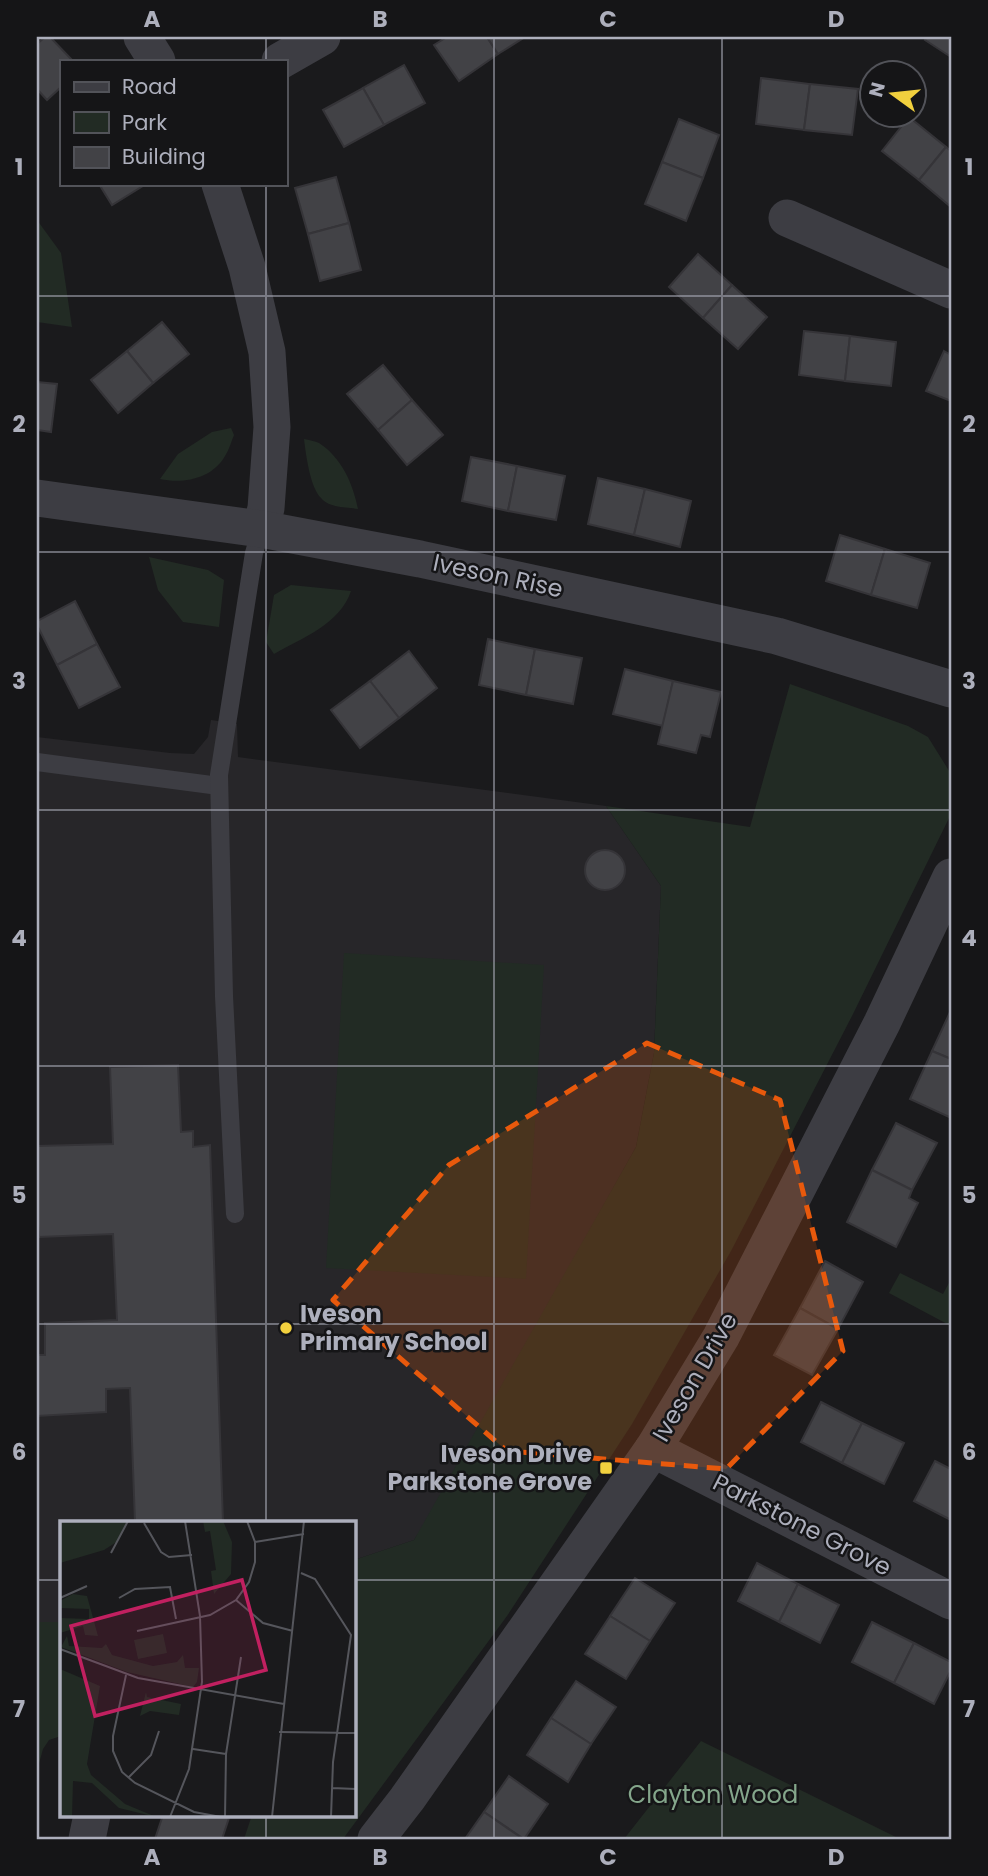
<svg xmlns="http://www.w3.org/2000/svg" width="988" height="1876" font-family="Poppins,sans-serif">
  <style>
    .built { fill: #272629 }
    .green { fill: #222b24 }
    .building { fill: #424246; stroke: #353438; stroke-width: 2 }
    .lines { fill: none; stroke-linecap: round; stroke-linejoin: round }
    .service { stroke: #3d3d43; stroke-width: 18 }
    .minor { stroke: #3d3d43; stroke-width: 37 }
    .marked { fill: #e8590c; fill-opacity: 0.2; stroke: #e8590c; stroke-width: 5; stroke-dasharray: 14 9; stroke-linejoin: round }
    .grid { fill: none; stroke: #adafbc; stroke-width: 2; stroke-opacity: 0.55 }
    .poi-dot { fill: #f1d03e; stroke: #151517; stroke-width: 2.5 }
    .labels { text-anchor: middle; stroke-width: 5; stroke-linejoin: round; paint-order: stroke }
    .street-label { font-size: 24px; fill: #adafbc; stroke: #151517 }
    .poi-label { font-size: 24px; font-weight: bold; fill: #adafbc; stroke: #151517; text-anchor: start }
    .park-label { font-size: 24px; fill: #84a68b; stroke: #151517 }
    .inset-road { fill: none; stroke: #55565c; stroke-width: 2 }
    .view { fill: #c12060; fill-opacity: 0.15; stroke: #c12060; stroke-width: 3.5 }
    .inset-edge { fill: none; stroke: #adafbc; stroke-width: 3.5 }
    .neatline { fill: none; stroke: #adafbc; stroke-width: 2.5 }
    .grid-label { font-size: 23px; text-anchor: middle; font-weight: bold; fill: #adafbc }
  </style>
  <rect width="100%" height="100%" fill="#1a1a1c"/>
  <path class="built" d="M211 720 237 724 238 757 606 806 661 886 654 1053 636 1147 435 1509 414 1540 354 1560V1522H61V1622H37V737L170 753 194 754 208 737Z"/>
  <g class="green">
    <path d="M37 220 61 253 72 327 37 322Z"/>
    <path d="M231 428 234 435C231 442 229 450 225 456 212 479 183 484 160 479L178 454 212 432Z"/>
    <path d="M304 439C309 440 315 441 319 443 342 458 353 484 358 509 346 507 329 508 321 498 310 487 306 455 304 439Z"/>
    <path d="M149 557 208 570 224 580 219 627 183 622 158 590Z"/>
    <path d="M291 585 351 591C340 624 302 638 274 654L266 642 274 595Z"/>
    <path d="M790 684 908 726 928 737 951 774V814L853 1014 731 1251 632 1424 507 1616 343 1839H244L252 1815H354V1560L414 1540 636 1147 654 1053 661 886 606 806 750 827Z"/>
    <path d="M344 953 544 965 526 1279 326 1268Z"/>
    <path d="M900 1273 943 1294 951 1279V1326L889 1293Z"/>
    <path d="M37 1622H61V1736L49 1740 43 1749 37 1771Z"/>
    <path d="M701 1741 900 1839H624Z"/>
  </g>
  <g class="building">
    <path d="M45 37H50L73 61H61V87L47 100 37 89V44Z"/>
    <path d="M447 37H487L498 54 459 81 434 45Z"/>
    <path d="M487 37H525L498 54Z"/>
    <path d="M927 37H951V57L925 40Z"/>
    <path d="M404 65 425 103 384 125 363 88Z"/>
    <path d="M761 78 810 84 804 130 756 124Z"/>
    <path d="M810 84 858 89 852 135 804 130Z"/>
    <path d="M363 88 384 125 344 147 323 110Z"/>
    <path d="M909 117 946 147 919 180 882 151Z"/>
    <path d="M679 119 719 135 703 178 662 162Z"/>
    <path d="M946 147 951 151V207L919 180Z"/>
    <path d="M662 162 703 178 686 221 645 204Z"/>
    <path d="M336 177 349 223 308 234 295 188Z"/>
    <path d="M99 184H146L112 205Z"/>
    <path d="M349 223 361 270 320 281 308 234Z"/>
    <path d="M698 254 732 285 703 318 669 287Z"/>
    <path d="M732 285 767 317 738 349 703 318Z"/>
    <path d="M162 322 189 354 153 383 127 351Z"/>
    <path d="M804 331 850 336 845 381 799 375Z"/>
    <path d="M850 336 896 342 891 386 845 381Z"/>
    <path d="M127 351 153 383 118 413 91 380Z"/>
    <path d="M944 351 951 355V401L926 391Z"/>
    <path d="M383 365 412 400 378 430 347 394Z"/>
    <path d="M37 382 57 384 51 432 37 430Z"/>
    <path d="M412 400 443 435 407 465 378 430Z"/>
    <path d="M471 457 517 466 508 511 462 501Z"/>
    <path d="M517 466 565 476 556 520 508 511Z"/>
    <path d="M598 478 645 489 634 535 588 524Z"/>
    <path d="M645 489 691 501 680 547 634 535Z"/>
    <path d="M840 535 885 549 871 595 826 581Z"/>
    <path d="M885 549 930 563 917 608 871 595Z"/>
    <path d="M75 601 97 644 57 665 37 625V621Z"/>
    <path d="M488 639 535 649 526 695 479 685Z"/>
    <path d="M97 644 120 687 79 708 57 665Z"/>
    <path d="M535 649 582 658 573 704 526 695Z"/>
    <path d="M409 651 437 688 399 718 370 681Z"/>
    <path d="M625 669 673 681 663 726 613 714Z"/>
    <path d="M370 681 399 718 360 748 331 710Z"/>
    <path d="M673 681 721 692 710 737 701 735 696 753 658 744Z"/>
    <circle cx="605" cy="870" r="20"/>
    <path d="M951 1010V1059L932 1051Z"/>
    <path d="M932 1051 951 1059V1113L949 1117 910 1099Z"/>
    <path d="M178 1065 181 1132 193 1131V1147L210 1145 223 1522H135L130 1388 106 1389V1412L37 1416V1355H45V1323L117 1320 113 1234 39 1237 37 1213V1146L113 1144 110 1067Z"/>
    <path d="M896 1123 937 1143 912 1190 872 1170Z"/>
    <path d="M872 1170 912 1190 909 1198 918 1203 896 1247 847 1222Z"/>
    <path d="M825 1261 863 1282 838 1329 800 1308Z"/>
    <path d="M800 1308 838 1329 812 1375 774 1355Z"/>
    <path d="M821 1402 862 1423 842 1463 801 1442Z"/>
    <path d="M862 1423 904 1443 884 1484 842 1463Z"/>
    <path d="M935 1461 951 1469V1520L914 1501Z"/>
    <path d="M757 1563 798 1584 779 1622 738 1601Z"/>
    <path d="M635 1578 675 1603 650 1641 610 1616Z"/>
    <path d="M798 1584 839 1605 820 1643 779 1622Z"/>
    <path d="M610 1616 650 1641 626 1679 585 1654Z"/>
    <path d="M872 1622 914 1643 894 1683 852 1662Z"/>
    <path d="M914 1643 951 1662V1670L934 1704 894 1683Z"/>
    <path d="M576 1681 616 1707 591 1744 551 1718Z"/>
    <path d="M551 1718 591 1744 568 1782 527 1755Z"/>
    <path d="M509 1776 548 1804 524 1839 484 1812Z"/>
    <path d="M484 1812 523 1839H465Z"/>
    <path d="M163 1815H230L222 1839H155Z"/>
  </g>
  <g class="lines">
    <g class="service">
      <path d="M37 762 219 786"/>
      <path d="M235 1214 224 996 219 775 254 553 261 529"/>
    </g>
    <g class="minor">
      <path d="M142 37 157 61"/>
      <path d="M280 61 322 37"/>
      <path d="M220 184 247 267 267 352 272 427 266 508 261 529"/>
      <path d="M787 218 951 290"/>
      <path d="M37 498 261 529 420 559 777 636 951 689"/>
      <path d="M653 1449 951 1601"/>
      <path d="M87 1839 92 1815"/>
      <path d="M376 1839 407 1799 653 1449 721 1337 882 1023 951 877"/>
    </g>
  </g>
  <path class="marked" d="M647 1043 780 1100 843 1351 726 1469 507 1451 333 1300 449 1165Z"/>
  <path class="grid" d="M266 37V61M494 37V1839M722 37V1839M266 184V1522M37 296H951M37 552H951M37 810H951M37 1066H951M37 1324H951M37 1580H61M354 1580H951M266 1815V1839"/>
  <g class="poi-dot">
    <circle cx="286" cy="1328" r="7"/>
    <rect x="599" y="1461" width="14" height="14" rx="3.5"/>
  </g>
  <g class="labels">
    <g class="street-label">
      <text transform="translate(498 576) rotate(12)" y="8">Iveson Rise</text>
      <text transform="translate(695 1377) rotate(-60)" y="8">Iveson Drive</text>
      <text transform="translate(802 1525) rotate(27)" y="8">Parkstone Grove</text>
    </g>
    <g class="poi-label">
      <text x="300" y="1322">Iveson<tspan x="300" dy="28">Primary School</tspan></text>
      <text x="592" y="1462" text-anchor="end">Iveson Drive<tspan x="592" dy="28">Parkstone Grove</tspan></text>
    </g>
    <g class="park-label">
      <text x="713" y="1803">Clayton Wood</text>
    </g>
  </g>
  <g transform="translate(60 1521)">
    <rect width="296" height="296" fill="#1a1a1c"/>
    <path d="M0 0H68L58 20 44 29 0 42ZM143 0H163L172 21 171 53 154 73 151 50 156 49 150 10 145 11ZM13 73 27 75 38 115 25 114 23 105 0 112V97L29 98V88L0 87V80ZM103 113 107 132 78 138 74 119ZM7 115 9 125 42 127 46 123 52 134 93 145 117 141 123 134 125 147H139L137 161 133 166 67 151 1 126ZM0 148 40 165 27 243 31 254 65 283 96 296 59 287 32 262 13 260 12 296H0ZM86 171 87 176 121 183 119 194 90 190 80 195Z" fill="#222b24"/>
    <path class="inset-road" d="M84 2 101 31 109 36 132 34M195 21 244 13M51 32 68 0M241 52 255 58 291 114 273 241 271 296M0 77 27 65M59 77 75 68 110 66 116 98M176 79 203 102 233 110M77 110 150 94 176 79 189 61 195 41V21L187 0M0 128 78 157 224 183M66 154 53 215V230L62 251 75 262 134 291 161 296M219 211 296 212M133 228 166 233M68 257 91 234 99 210M272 267 296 268M110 296 129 248 142 161 140 95 125 0M165 296 166 233 181 136M212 296 244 0"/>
    <path class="view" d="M182 59 206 149 35 195 11 105Z"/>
    <rect width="296" height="296" class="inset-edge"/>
  </g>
  <rect width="988" height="1876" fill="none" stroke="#151517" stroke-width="77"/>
  <rect x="60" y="60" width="228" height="126" fill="#151517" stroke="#525359" stroke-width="2"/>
  <rect x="74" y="82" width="35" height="10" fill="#3d3d43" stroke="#525359" stroke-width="2"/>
  <text x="122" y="94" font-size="21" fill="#adafbc">Road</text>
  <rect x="74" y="112" width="35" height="21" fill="#222b24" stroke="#525359" stroke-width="2"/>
  <text x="122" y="130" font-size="21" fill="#adafbc">Park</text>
  <rect x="74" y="147" width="35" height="21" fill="#424246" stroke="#525359" stroke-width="2"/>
  <text x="122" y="164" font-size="21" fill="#adafbc">Building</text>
  <g transform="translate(893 94) rotate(285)"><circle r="33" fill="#151517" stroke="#525359" stroke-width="2"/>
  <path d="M0-5L12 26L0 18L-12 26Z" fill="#f1d03e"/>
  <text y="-10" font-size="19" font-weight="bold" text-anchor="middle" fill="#adafbc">N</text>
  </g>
  <rect x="38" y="38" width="912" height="1800" class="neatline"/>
  <g class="grid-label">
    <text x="152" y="27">A</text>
    <text x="380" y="27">B</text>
    <text x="608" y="27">C</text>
    <text x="836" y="27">D</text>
    <text x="19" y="175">1</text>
    <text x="969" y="175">1</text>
    <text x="19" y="432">2</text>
    <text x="969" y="432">2</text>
    <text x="19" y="689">3</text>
    <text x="969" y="689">3</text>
    <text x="19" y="946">4</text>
    <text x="969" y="946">4</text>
    <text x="19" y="1203">5</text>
    <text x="969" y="1203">5</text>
    <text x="19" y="1460">6</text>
    <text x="969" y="1460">6</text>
    <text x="19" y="1717">7</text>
    <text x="969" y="1717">7</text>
    <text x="152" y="1865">A</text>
    <text x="380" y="1865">B</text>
    <text x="608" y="1865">C</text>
    <text x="836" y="1865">D</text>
  </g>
</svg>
